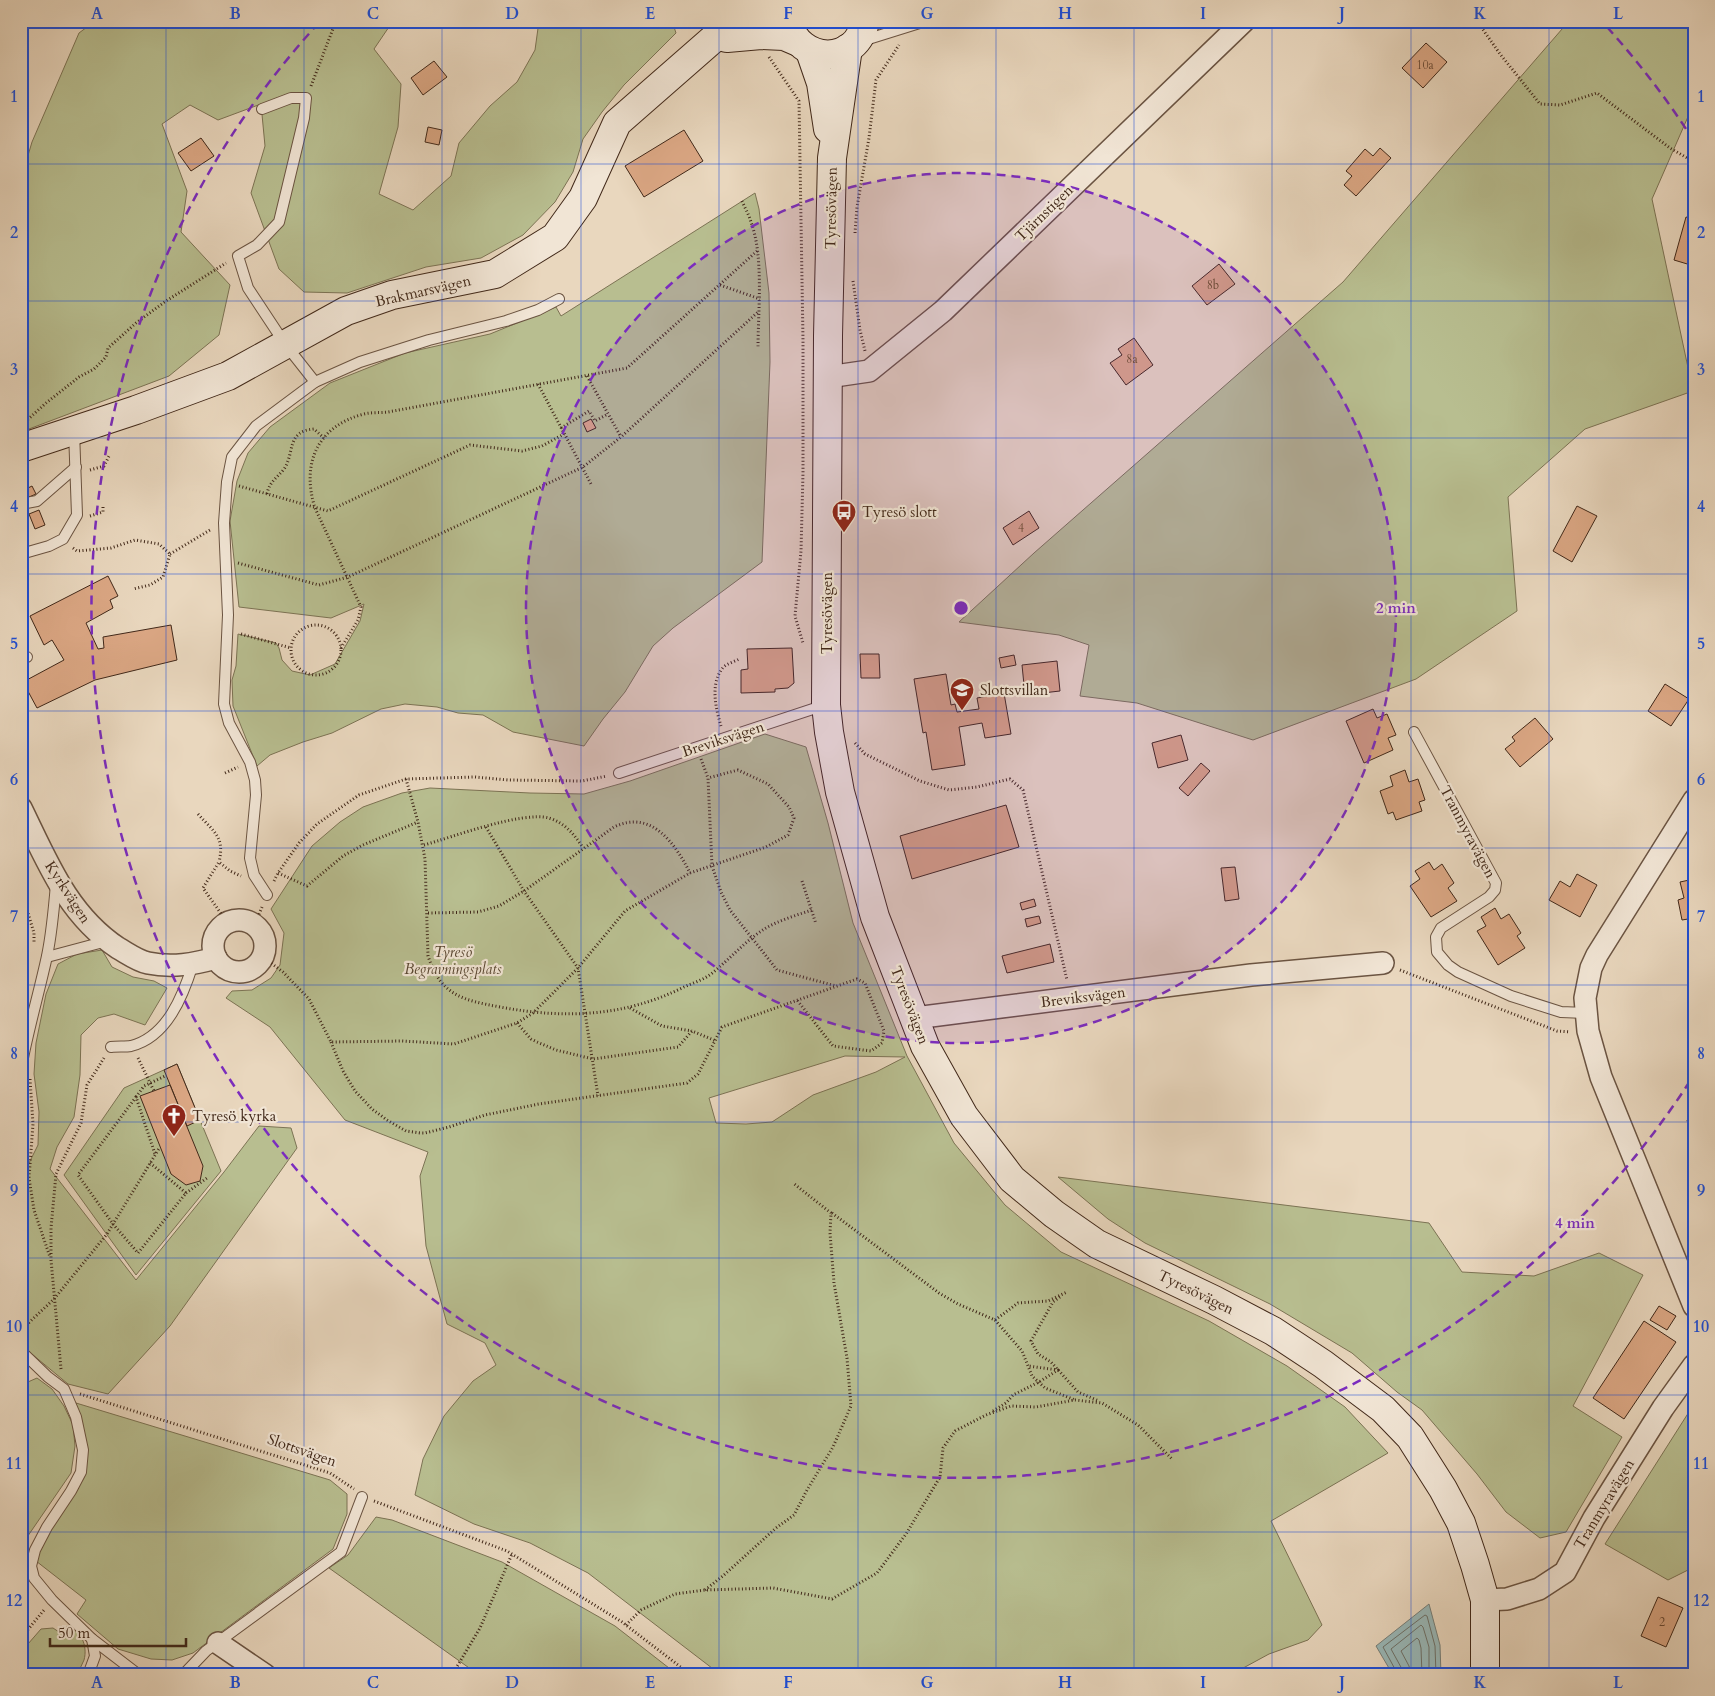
<svg xmlns="http://www.w3.org/2000/svg" width="1715" height="1696" font-family="Cardo,serif">
  <style>
    .green { fill: #b8be90; stroke: #7c7354; fill-rule: evenodd }
    .water { fill: #99b8b8; stroke: #767e78 }
    .lines { fill: none; stroke-linecap: round; stroke-linejoin: round }
    .shore { stroke: #6d7068; stroke-width: 1 }
    .building { fill: #dba784; stroke: #412819 }
    .lane-casing { stroke: #6b5442; stroke-width: 12 }
    .street-casing { stroke: #6b5442; stroke-width: 24 }
    .secondary-casing { stroke: #412819; stroke-width: 30 }
    .path { stroke: #412819; stroke-width: 3; stroke-dasharray: 1 2.5; stroke-linecap: butt }
    .lane { stroke: #f1e5d5; stroke-width: 10 }
    .street { stroke: #f1e5d5; stroke-width: 21 }
    .secondary { stroke: #f1e5d5; stroke-width: 28 }
    .grid { fill: none; stroke: #1d4ed8; stroke-width: 1; stroke-opacity: 0.55 }
    .ring { fill: none; stroke: #7b2cbf; stroke-width: 2.5; stroke-dasharray: 9 6 }
    .labels { text-anchor: middle; stroke-width: 4.5; stroke-linejoin: round; paint-order: stroke }
    .number-label { font-size: 12px; fill: #684834 }
    .street-label { font-size: 15px; fill: #412819; stroke: #f1e5d5 }
    .poi-label { font-size: 15px; fill: #412819; stroke: #f1e5d5; text-anchor: start }
    .park-label { font-size: 15px; font-style: italic; fill: #594631; stroke: #f1e5d5 }
    .centre { fill: #7b2cbf; stroke: #f1e5d5; stroke-width: 2.5 }
    .ring-label { font-size: 15px; text-anchor: middle; font-weight: bold; fill: #7b2cbf; stroke: #f1e5d5; stroke-width: 4.5; stroke-linejoin: round; paint-order: stroke }
    .neatline { fill: none; stroke: #1d4ed8; stroke-width: 2 }
    .grid-label { font-size: 16px; text-anchor: middle; font-weight: bold; fill: #1d4ed8 }
  </style>
  <rect width="100%" height="100%" fill="#e9d7be"/>
  <filter id="stains"><feTurbulence type="fractalNoise" baseFrequency=".004" numOctaves="4"/><feColorMatrix values="0 0 0 0 .2 0 0 0 0 .09 0 0 0 0 .02 0 0 0 .5 -.17"/></filter>
  <radialGradient id="worn" r=".72"><stop offset=".6" stop-color="#630" stop-opacity="0"/><stop offset="1" stop-color="#630" stop-opacity=".3"/></radialGradient>
  <g class="green">
    <path d="M95 21H393L374 49 401 84 398 127 379 194 413 210 451 176 459 143 490 106 517 82 535 50 539 21H672L676 33 624 85 602 112 583 139 573 172 555 202 523 235 481 258 426 267 347 293 304 292 279 269 251 193 265 146 261 104 218 120 190 105 162 124 187 191 181 232 230 285 219 335 169 376 21 432V179L32 142 79 33Z"/>
    <path d="M1569 21H1687L1694 28V103L1652 199 1693 391 1585 429 1508 497 1517 611 1416 679 1253 740 1137 703 1080 696 1089 645 1059 635 959 622 1034 553 1343 282Z"/>
    <path d="M755 193 759 209 769 293 770 362 762 562 673 628 653 646 625 692 603 719 584 746 513 732 483 715 458 713 437 707 405 704 381 709 332 733 303 742 270 755 257 766 233 706 232 680 236 666 238 634 276 643 279 648 282 660 292 671 310 675 335 664 360 621 364 604 331 618 239 607 230 521 237 481 248 453 270 427 330 383 405 353 490 334 556 307 561 316Z"/>
    <path d="M765 734 806 747 828 823 853 923 907 1056 954 1143 1005 1205 1061 1252 1209 1321 1287 1366 1345 1407 1388 1453 1271 1521 1322 1625 1308 1640 1269 1654 1234 1673 1227 1675H721L588 1573 530 1543 474 1524 415 1495 423 1459 444 1416 473 1381 496 1365 485 1343 447 1324 426 1246 420 1176 428 1152 345 1120 270 1027 226 998 232 991 252 990 271 978 280 965 284 933 271 909 312 846 340 822 363 807 402 793 430 788 530 793 584 794 630 781ZM845 1056 905 1057 876 1072 813 1095 772 1122 746 1124 716 1123 709 1098Z"/>
    <path d="M21 899 28 941 21 969Z"/>
    <path d="M102 950 112 967 133 977 154 981 167 988 145 1025 114 1014 98 1018 81 1035 80 1075 74 1117 57 1147 50 1169 136 1280 224 1172 259 1126 291 1128 297 1148 170 1326 108 1394 68 1384 21 1345V1179L38 1145 39 1112 34 1074 36 1043 46 994 58 964 77 954Z"/>
    <path d="M177 1064 221 1171 136 1275 64 1175 124 1088Z"/>
    <path d="M1058 1177 1429 1223 1462 1272 1534 1276 1599 1253 1643 1275 1573 1406 1622 1437 1566 1532 1540 1538 1506 1512 1477 1474 1422 1410 1397 1392 1352 1353 1270 1304 1145 1243 1108 1219Z"/>
    <path d="M37 1378 52 1389 64 1406 73 1425 75 1446 71 1473 21 1546V1385Z"/>
    <path d="M76 1403 330 1480 347 1494V1514L333 1549 193 1653 172 1660 151 1659 118 1649 77 1614 86 1600 36 1561 38 1550 84 1472 79 1415Z"/>
    <path d="M1694 1404V1567L1668 1580 1605 1544Z"/>
    <path d="M376 1517 392 1520 502 1562 615 1626 678 1675H479L329 1568 348 1555Z"/>
    <path d="M65 1627C81 1628 88 1646 84 1660 82 1665 79 1670 77 1675H21V1652L41 1629 53 1628 59 1632Z"/>
  </g>
  <path class="water" d="M1429 1604 1440 1645 1441 1675H1393L1376 1646Z"/>
  <g class="lines">
    <g class="shore">
      <path d="M1397 1675 1396 1671 1383 1647 1425 1615 1427 1616 1435 1646 1436 1675"/>
      <path d="M1403 1675 1402 1669 1391 1649 1421 1625 1423 1627 1429 1647V1675"/>
      <path d="M1411 1675 1409 1666 1401 1651 1417 1638 1419 1640 1421 1648 1422 1675"/>
    </g>
  </g>
  <g class="building">
    <path d="M1426 43 1447 62 1423 88 1402 68Z"/>
    <path d="M434 61 447 77 423 95 411 78Z"/>
    <path d="M428 127 442 130 439 145 425 142Z"/>
    <path d="M684 130 703 161 644 197 625 166Z"/>
    <path d="M201 138 214 156 191 171 178 153Z"/>
    <path d="M1380 148 1391 158 1356 196 1344 185 1352 176 1346 171 1365 149 1373 156Z"/>
    <path d="M1686 217 1694 219V266L1674 260Z"/>
    <path d="M1219 264 1235 284 1207 305 1192 286Z"/>
    <path d="M1134 338 1153 365 1126 385 1110 363 1122 355 1118 349Z"/>
    <path d="M591 419 596 428 587 432 583 423Z"/>
    <path d="M32 486 36 494 29 497 26 489Z"/>
    <path d="M1577 506 1597 516 1572 562 1553 551Z"/>
    <path d="M39 510 45 525 35 529 29 514Z"/>
    <path d="M1029 511 1039 528 1013 545 1003 528Z"/>
    <path d="M108 576 118 596 110 600 113 608 86 623 98 649 104 648 103 637 171 625 177 660 95 680 37 708 23 682 64 660 52 640 44 645 30 616Z"/>
    <path d="M792 648 794 683 788 688 775 689V692L741 693V670L748 669 747 649Z"/>
    <path d="M860 654H879L880 678H861Z"/>
    <path d="M1014 655 1016 665 1001 668 999 658Z"/>
    <path d="M1057 661 1060 691 1025 695 1022 665Z"/>
    <path d="M946 674 951 705 955 704 957 712 979 709 977 698 1004 693 1011 734 985 738 982 723 959 727 965 765 932 770 926 732 923 733 914 679Z"/>
    <path d="M1665 684 1689 699 1671 726 1648 711Z"/>
    <path d="M1373 709 1377 718 1387 714 1396 735 1388 738 1393 750 1364 763 1346 721Z"/>
    <path d="M1535 718 1553 739 1520 767 1505 749 1515 741 1512 737Z"/>
    <path d="M1181 735 1188 760 1158 768 1152 743Z"/>
    <path d="M1201 763 1210 771 1188 796 1179 788Z"/>
    <path d="M1405 770 1409 782 1418 779 1425 800 1419 802 1422 811 1396 820 1393 812 1388 814 1380 791 1393 786 1390 776Z"/>
    <path d="M1006 805 1019 847 912 879 900 836Z"/>
    <path d="M1429 862 1434 870 1442 864 1454 883 1448 888 1457 901 1431 917 1410 886 1420 879 1415 871Z"/>
    <path d="M1235 867 1239 899 1225 901 1221 868Z"/>
    <path d="M1577 874 1597 885 1580 917 1549 900 1560 881 1570 887Z"/>
    <path d="M1694 879V918L1682 920 1678 900 1684 898 1680 882Z"/>
    <path d="M1034 899 1036 906 1022 910 1020 903Z"/>
    <path d="M1495 908 1501 919 1509 914 1521 933 1517 936 1525 948 1498 965 1477 931 1486 926 1481 917Z"/>
    <path d="M1039 916 1041 923 1027 927 1025 919Z"/>
    <path d="M1050 944 1054 962 1007 973 1002 956Z"/>
    <path d="M177 1064 200 1120 187 1126 164 1070Z"/>
    <path d="M170 1085 203 1166 200 1181 186 1185 171 1174 140 1096Z"/>
    <path d="M1694 1118V1147L1687 1120Z"/>
    <path d="M1659 1306 1676 1316 1667 1330 1650 1320Z"/>
    <path d="M1644 1321 1676 1342 1624 1419 1593 1398Z"/>
    <path d="M1658 1597 1683 1608 1666 1647 1641 1636Z"/>
  </g>
  <g class="lines">
    <defs>
      <g id="lane">
        <path d="M862 41 926 21"/>
        <path d="M262 109 291 98H306L304 118 279 222 257 245 238 256 248 288 285 344 315 382"/>
        <path d="M21 504 37 501 76 467"/>
        <path d="M21 554 49 546 63 539 77 515 74 431"/>
        <path d="M21 659 27 657"/>
        <path d="M1414 732 1496 883 1495 890 1489 897 1441 928 1436 937 1437 952 1448 965 1458 972 1511 996 1561 1012 1586 1013"/>
        <path d="M619 773 825 705"/>
        <path d="M267 895 254 875 250 858 256 795 255 780 250 762 229 723 224 704 228 615 224 523 227 482 232 457 256 426 315 382 360 362 429 340 506 321 538 310 559 299"/>
        <path d="M47 957 107 941"/>
        <path d="M111 1047C117 1046 125 1047 131 1046 167 1037 183 996 193 964"/>
        <path d="M21 1068C28 1030 39 993 47 956 52 932 54 908 56 884"/>
        <path d="M21 1351 48 1377 64 1389 76 1417 83 1450 81 1472 71 1491 47 1527 35 1550 31 1566 34 1578 52 1600 92 1639 139 1675"/>
        <path d="M88 1675 95 1656 92 1639"/>
        <path d="M183 1675 206 1651 341 1552 362 1497"/>
      </g>
      <g id="street">
        <path d="M828 377 869 371 943 311 1244 21"/>
        <path d="M1694 800 1597 955 1591 968 1585 998 1588 1031 1601 1077 1694 1306"/>
        <path d="M21 808C47 861 67 914 118 948 127 953 138 961 148 963 172 968 194 964 216 958"/>
        <circle cx="239" cy="946" r="26"/>
        <path d="M915 1018 1251 975 1383 963"/>
        <path d="M1485 1600 1507 1599 1539 1589 1565 1572 1594 1518 1663 1408 1694 1365"/>
        <path d="M218 1643 265 1675"/>
      </g>
      <g id="secondary">
        <path d="M788 21C798 65 858 66 865 21"/>
        <path d="M727 38 761 35 784 36 798 42"/>
        <path d="M848 48 832 158 828 336 826 705 829 732 840 792 875 917 925 1046 964 1116 1012 1179 1054 1214 1097 1244 1214 1300 1273 1331 1323 1364 1383 1409 1410 1437 1443 1489 1461 1523 1475 1565 1485 1600V1675"/>
        <path d="M810 51 821 83 828 129"/>
        <path d="M21 448 136 410 228 376 346 311 392 295 495 274 555 237 583 198 617 123 713 39 752 21"/>
      </g>
    </defs>
    <use href="#lane" class="lane-casing"/>
    <use href="#street" class="street-casing"/>
    <use href="#secondary" class="secondary-casing"/>
    <g class="path">
      <path d="M1477 21 1500 54 1540 104 1560 105 1597 93 1670 148 1694 162"/>
      <path d="M769 57 799 101 803 340V473L801 551 795 616 803 643"/>
      <path d="M311 86 336 21"/>
      <path d="M742 201C745 208 749 215 751 222 764 257 758 311 758 348"/>
      <path d="M855 233 857 207 869 138 876 80 899 45"/>
      <path d="M853 281 860 330 865 351"/>
      <path d="M720 285 760 299"/>
      <path d="M587 376 621 437"/>
      <path d="M538 384 591 484"/>
      <path d="M25 422 46 403 79 377 94 369 106 357 108 348 136 323 166 301 226 263"/>
      <path d="M561 428 589 411 595 421 608 414"/>
      <path d="M90 470 104 466 109 456"/>
      <path d="M239 486 328 511 470 445 522 451 542 446 564 434"/>
      <path d="M267 494C269 482 277 478 284 469 295 453 286 431 314 429L324 438"/>
      <path d="M90 516 103 512V505"/>
      <path d="M73 548 77 551 111 548 135 540 159 544 170 554 163 577 150 585 133 589"/>
      <path d="M170 554 210 530"/>
      <path d="M238 563 319 585 348 577 583 467 621 437 758 312"/>
      <path d="M21 575 28 567"/>
      <circle cx="316" cy="650" r="25"/>
      <path d="M241 634 291 648"/>
      <path d="M341 648 358 620 361 607 315 508C301 464 317 426 364 414 372 412 380 413 388 412L627 368 757 251"/>
      <path d="M721 726C716 709 710 685 722 669 725 664 734 662 739 659"/>
      <path d="M855 743 865 754 920 781 949 790 977 787 1010 779 1023 790 1067 980"/>
      <path d="M701 759 708 778 712 866 721 892 730 910 777 970 836 986"/>
      <path d="M225 773 238 767"/>
      <path d="M406 779 418 822 425 859 428 956C441 996 463 1000 500 1007 565 1019 624 1017 684 987 693 983 703 980 711 974 730 959 746 940 766 928 780 920 797 915 812 910"/>
      <path d="M198 814C214 832 225 837 219 862"/>
      <path d="M486 827 524 891 578 968 598 1096"/>
      <path d="M424 845C453 837 521 811 549 818 565 823 575 835 583 848"/>
      <path d="M278 873 307 886 343 856 363 845 418 822"/>
      <path d="M274 881 278 873 299 843 317 824 359 795 406 779 475 777 508 780 582 781 607 776"/>
      <path d="M802 881 816 924"/>
      <path d="M21 890 34 933V943"/>
      <path d="M428 913 478 912 499 906 524 891 614 827C651 809 675 843 690 873"/>
      <path d="M227 922 203 888 219 862 230 871 241 876"/>
      <path d="M255 924 262 907"/>
      <path d="M263 957 283 972 309 999 331 1042 402 1041 454 1044 517 1023 533 1013 578 968 625 911 690 873 766 847 788 835 794 818 789 807 768 784 738 770 708 778"/>
      <path d="M1400 970 1557 1031 1570 1032"/>
      <path d="M630 1008 662 1026 692 1031"/>
      <path d="M517 1023 531 1039 537 1042 556 1050 593 1059 678 1047 692 1031 716 1041"/>
      <path d="M331 1042 343 1071 355 1091 372 1109 387 1120 406 1131 420 1133H425L449 1127 485 1115 539 1104 687 1083 698 1074 722 1027 857 979 865 983 884 1031 882 1043 871 1051 833 1046 797 1000"/>
      <path d="M138 1058 154 1091"/>
      <path d="M30 1079 33 1124 29 1178 34 1210 50 1257"/>
      <path d="M136 1097 144 1086 165 1076"/>
      <path d="M150 1163 186 1193 138 1253 113 1224 78 1175 136 1097 155 1154"/>
      <path d="M186 1193 207 1178"/>
      <path d="M832 1213 939 1293 958 1304 995 1320 1018 1303 1048 1301 1067 1292"/>
      <path d="M1060 1297 1053 1302 1031 1341 1038 1354 1051 1362 1078 1392 1099 1401"/>
      <path d="M995 1320 1022 1351 1032 1376 1045 1388 1075 1400"/>
      <path d="M21 1330 54 1299 107 1234 160 1147"/>
      <path d="M61 1369 51 1260V1228L56 1174 81 1123 87 1085 104 1058"/>
      <path d="M80 1394 330 1473 354 1489"/>
      <path d="M993 1411 1006 1403 1013 1395 1039 1382 1058 1370 1028 1366"/>
      <path d="M374 1501 507 1551 622 1622 691 1675"/>
      <path d="M705 1590 724 1575 776 1528 794 1515 807 1490 833 1447 851 1406 847 1358 834 1283 830 1233 831 1213 793 1183"/>
      <path d="M626 1625 641 1610 675 1594 705 1590 773 1588 832 1599 877 1573 906 1534 940 1477 943 1448 955 1431 986 1415 1011 1406 1036 1407 1075 1400 1102 1403 1138 1425 1172 1459"/>
      <path d="M21 1638 44 1610"/>
      <path d="M452 1675 480 1628 512 1554"/>
    </g>
    <use href="#lane" class="lane"/>
    <use href="#street" class="street"/>
    <use href="#secondary" class="secondary"/>
  </g>
  <path class="grid" d="M166 21V1675M304 21V1675M442 21V1675M581 21V1675M719 21V1675M858 21V1675M996 21V1675M1134 21V1675M1272 21V1675M1411 21V1675M1549 21V1675M21 164H1694M21 301H1694M21 438H1694M21 574H1694M21 711H1694M21 848H1694M21 985H1694M21 1122H1694M21 1258H1694M21 1395H1694M21 1532H1694"/>
  <circle cx="961" cy="608" r="435" fill="#7b2cbf" fill-opacity=".12"/>
  <g class="ring">
    <circle cx="961" cy="608" r="435"/>
    <path d="M1690 1081A869 869 0 1 1 315 27M1607 27A869 869 0 0 1 1690 135"/>
  </g>
  <defs>
    <symbol id="bus-pin" viewBox="-11 -11 22 30"><path d="M0 17L-7.5 6A9.5 9.5 0 1 1 7.5 6Z" fill="#8f2418" stroke="#f1e5d5"/><path d="M-5-6H5V4H4V6H2V4H-2V6H-4V4H-5ZM-3.5-4V0h7V-4ZM-3.5 1.2v1.5H-2V1.2ZM2 1.2v1.5H3.5V1.2Z" fill="#fff"/></symbol>
    <symbol id="school-pin" viewBox="-11 -11 22 30"><path d="M0 17L-7.5 6A9.5 9.5 0 1 1 7.5 6Z" fill="#8f2418" stroke="#f1e5d5"/><path d="M0-5L7-2L0 1L-7-2ZM-4 1L0 2.5L4 1V4Q0 6-4 4Z" fill="#fff"/></symbol>
    <symbol id="church-pin" viewBox="-11 -11 22 30"><path d="M0 17L-7.5 6A9.5 9.5 0 1 1 7.5 6Z" fill="#8f2418" stroke="#f1e5d5"/><path d="M-1.2-6h2.4v3.5h3.3v2.4h-3.3V6h-2.4V-.1h-3.3v-2.4h3.3Z" fill="#fff"/></symbol>
  </defs>
  <g fill-rule="evenodd">
    <use href="#bus-pin" x="830" y="498" width="28" height="38"/>
    <use href="#school-pin" x="948" y="676" width="28" height="38"/>
    <use href="#church-pin" x="160" y="1102" width="28" height="38"/>
  </g>
  <g class="labels">
    <g class="number-label">
      <text x="1425" y="69">10a</text>
      <text x="1213" y="289">8b</text>
      <text x="1132" y="363">8a</text>
      <text x="1021" y="532">4</text>
      <text x="1662" y="1626">2</text>
    </g>
    <g class="street-label">
      <text transform="translate(831 208) rotate(-89)" y="5">Tyresövägen</text>
      <text transform="translate(1044 213) rotate(-44)" y="5">Tjärnstigen</text>
      <text transform="translate(423 291) rotate(-13)" y="5">Brakmarsvägen</text>
      <text transform="translate(827 613) rotate(-90)" y="5">Tyresövägen</text>
      <text transform="translate(723 739) rotate(-18)" y="5">Breviksvägen</text>
      <text transform="translate(1468 832) rotate(62)" y="5">Tranmyravägen</text>
      <text transform="translate(68 892) rotate(57)" y="5">Kyrkvägen</text>
      <text transform="translate(1083 997) rotate(-7)" y="5">Breviksvägen</text>
      <text transform="translate(910 1005) rotate(69)" y="5">Tyresövägen</text>
      <text transform="translate(1196 1292) rotate(26)" y="5">Tyresövägen</text>
      <text transform="translate(302 1450) rotate(19)" y="5">Slottsvägen</text>
      <text transform="translate(1604 1504) rotate(-59)" y="5">Tranmyravägen</text>
    </g>
    <g class="poi-label">
      <text x="862" y="517">Tyresö slott</text>
      <text x="980" y="695">Slottsvillan</text>
      <text x="192" y="1121">Tyresö kyrka</text>
    </g>
    <g class="park-label">
      <text x="453" y="957">Tyresö<tspan x="453" dy="17">Begravningsplats</tspan></text>
    </g>
  </g>
  <circle cx="961" cy="608" r="8" class="centre"/>
  <g class="ring-label">
    <text x="1396" y="613">2 min</text>
    <text x="1575" y="1228">4 min</text>
  </g>
  <rect width="1715" height="1696" fill="none" stroke="#e9d7be" stroke-width="55"/>
  <path d="M50 1638v8h136v-8" fill="none" stroke="#412819" stroke-width="2.5"/>
  <text x="58" y="1638" font-size="15" fill="#412819" stroke="#f1e5d5" stroke-width="4" paint-order="stroke">50 m</text>
  <rect x="28" y="28" width="1660" height="1640" class="neatline"/>
  <g class="grid-label">
    <text x="97" y="19">A</text>
    <text x="235" y="19">B</text>
    <text x="373" y="19">C</text>
    <text x="512" y="19">D</text>
    <text x="650" y="19">E</text>
    <text x="788" y="19">F</text>
    <text x="927" y="19">G</text>
    <text x="1065" y="19">H</text>
    <text x="1203" y="19">I</text>
    <text x="1342" y="19">J</text>
    <text x="1480" y="19">K</text>
    <text x="1618" y="19">L</text>
    <text x="14" y="102">1</text>
    <text x="1701" y="102">1</text>
    <text x="14" y="238">2</text>
    <text x="1701" y="238">2</text>
    <text x="14" y="375">3</text>
    <text x="1701" y="375">3</text>
    <text x="14" y="512">4</text>
    <text x="1701" y="512">4</text>
    <text x="14" y="649">5</text>
    <text x="1701" y="649">5</text>
    <text x="14" y="785">6</text>
    <text x="1701" y="785">6</text>
    <text x="14" y="922">7</text>
    <text x="1701" y="922">7</text>
    <text x="14" y="1059">8</text>
    <text x="1701" y="1059">8</text>
    <text x="14" y="1196">9</text>
    <text x="1701" y="1196">9</text>
    <text x="14" y="1332">10</text>
    <text x="1701" y="1332">10</text>
    <text x="14" y="1469">11</text>
    <text x="1701" y="1469">11</text>
    <text x="14" y="1606">12</text>
    <text x="1701" y="1606">12</text>
    <text x="97" y="1688">A</text>
    <text x="235" y="1688">B</text>
    <text x="373" y="1688">C</text>
    <text x="512" y="1688">D</text>
    <text x="650" y="1688">E</text>
    <text x="788" y="1688">F</text>
    <text x="927" y="1688">G</text>
    <text x="1065" y="1688">H</text>
    <text x="1203" y="1688">I</text>
    <text x="1342" y="1688">J</text>
    <text x="1480" y="1688">K</text>
    <text x="1618" y="1688">L</text>
  </g>
  <rect width="100%" height="100%" filter="url(#stains)"/>
  <rect width="100%" height="100%" fill="url(#worn)"/>
</svg>
